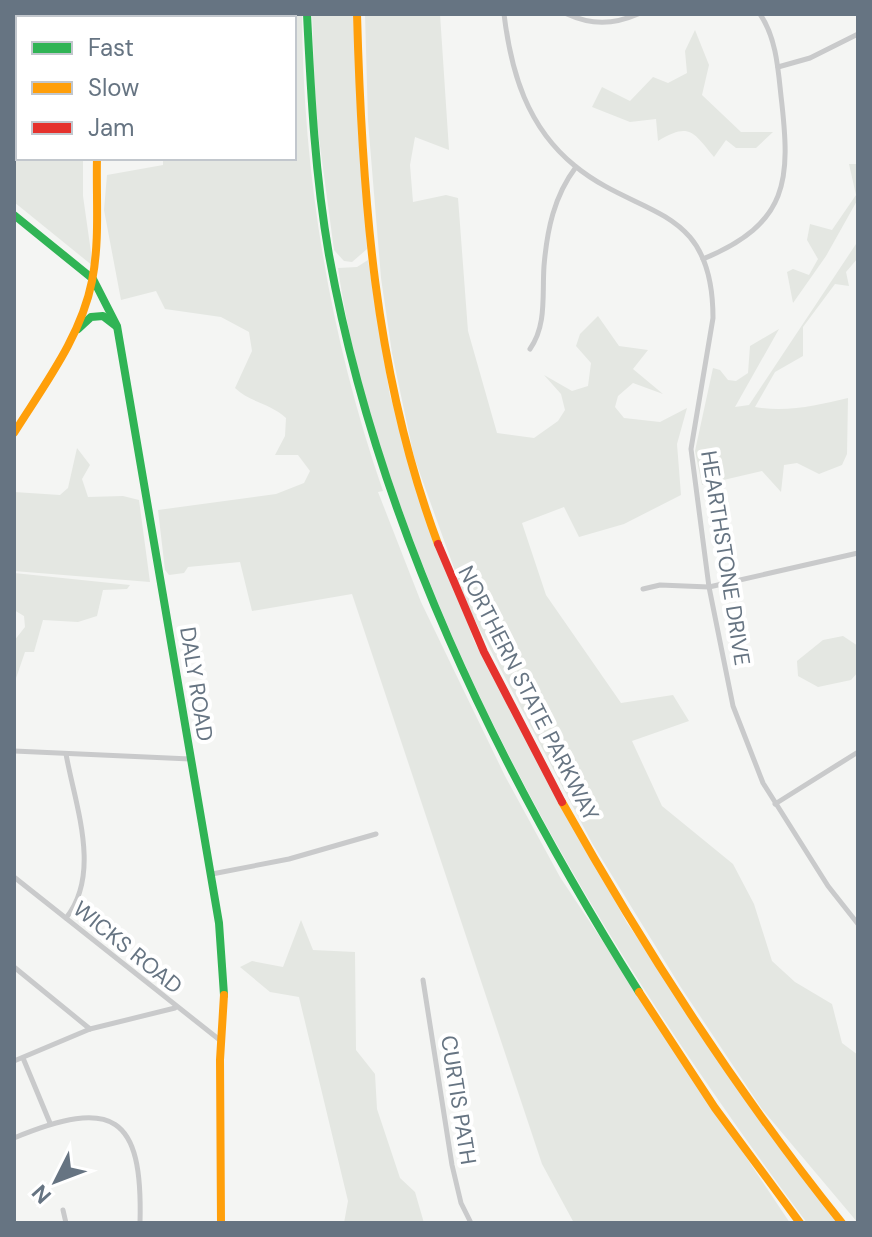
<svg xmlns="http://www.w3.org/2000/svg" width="872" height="1237" font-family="'DM Sans',sans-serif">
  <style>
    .green { fill: #e4e7e2 }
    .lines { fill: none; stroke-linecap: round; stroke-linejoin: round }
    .street { stroke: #c9cacb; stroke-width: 5 }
    .fast { stroke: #30b455; stroke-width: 8 }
    .slow { stroke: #ff9f0a; stroke-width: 8 }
    .jam { stroke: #e5322d; stroke-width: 8 }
    .labels { text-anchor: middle; stroke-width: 8; stroke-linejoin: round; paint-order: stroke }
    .street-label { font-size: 22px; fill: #667482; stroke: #fff }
  </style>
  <rect width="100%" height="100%" fill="#f4f5f3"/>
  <g class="green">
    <path d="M165 14H302C303 176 330 338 383 491L378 492 421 602 505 776 560 877 790 1223H574L542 1164 352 594 252 611 240 562 188 567 184 573 169 575 165 570 158 510 276 494 304 483 310 471 298 455H275L285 436 286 418C270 403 251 403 235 388L252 351 249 332 221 317 165 309 156 291 121 300 104 210 107 175 163 165V158H294V18H166Z"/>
    <path d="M312 14H353L367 249 352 262 344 261 334 250 316 116Z"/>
    <path d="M365 14H440L449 150 415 137 410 165 413 202 446 195 458 198 468 331 497 433 534 438 558 421 565 410 561 394 544 375 572 391 588 386 591 363 576 346 580 334 598 316 619 346 648 350 633 369 663 394 633 383 618 396 615 407 624 418 660 422 687 408 677 444 681 495 624 524 579 537 564 507 522 523 546 595 621 703 673 695 689 721 632 741 662 806 733 864 754 904 772 961 795 982 832 1004 842 1043 858 1055V1223L762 1109 680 986 592 843 468 607 414 457 392 353 381 278 368 121Z"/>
    <path d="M695 30 709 65 702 95 741 132H773L756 148H736L726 140 714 157C693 132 690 122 658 141L656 119 630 122 592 107 602 87 630 101 653 77 668 83 687 73 685 51Z"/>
    <path d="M18 74V158H83V196L93 266 14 202V76Z"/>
    <path d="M849 164H858V199L826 256 793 303 787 272 793 269 809 275 818 259 807 240 810 224 832 230 856 195Z"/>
    <path d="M858 241V258L846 272 849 286 835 284 803 327V356L775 372 755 407C787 413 818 405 848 398L847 454 842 465 819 474 797 463 784 465 781 492 762 471 702 485 695 451 713 368 720 370 728 380 736 381 748 373 750 346 779 329 735 407 749 405Z"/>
    <path d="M368 260 390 396 474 641 627 923 838 1223H807C649 1011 505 785 412 537 379 449 351 361 338 268L357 267Z"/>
    <path d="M77 448 90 465 82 479 88 497 123 496 139 500 150 582 14 571V492L60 495 68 488Z"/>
    <path d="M14 573 130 585 127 589 103 590 97 616 78 622 43 620 34 652H25L14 684V641L25 627 24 616 14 610Z"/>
    <path d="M843 636 858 646V672L851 680 818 687 798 676 797 661 823 640Z"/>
    <path d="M301 920 313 950 355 952 356 1050 375 1074 377 1109 400 1178 415 1192 424 1223H344L348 1201 299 997 270 992 240 967 252 961 283 967Z"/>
  </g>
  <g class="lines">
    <g class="street">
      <path d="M504 14C511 72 527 127 575 166 640 219 713 203 713 318L691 449 709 587 733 706 763 783 828 886 858 924"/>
      <path d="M567 14C591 25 613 25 638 14"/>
      <path d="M778 67 810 58 858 34"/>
      <path d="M703 259C789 223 791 181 781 96 778 67 776 38 760 14"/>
      <path d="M530 349C547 325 542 295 544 266 547 230 554 196 576 167"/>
      <path d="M643 589 660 585 709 587 858 553"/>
      <path d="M14 751 190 759"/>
      <path d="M66 754C75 805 102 873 66 918"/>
      <path d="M775 804 858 752"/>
      <path d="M212 874 289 859 376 834"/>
      <path d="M14 877 221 1041"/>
      <path d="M14 967 90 1029"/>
      <path d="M423 980 452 1165 461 1203 471 1223"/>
      <path d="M23 1058 50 1123"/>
      <path d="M14 1061 90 1029 175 1008"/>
      <path d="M14 1138C113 1097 143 1115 140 1223"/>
      <path d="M63 1210 66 1223"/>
    </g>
    <g class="fast">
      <path d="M307 14C311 95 315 175 329 255 377 520 496 765 639 992"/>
      <path d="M101 18 102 14"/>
      <path d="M14 215 93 279 117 326 219 923 224 995"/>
      <path d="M78 329 91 317 103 316 116 326"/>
    </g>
    <g class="slow">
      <path d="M357 14C362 195 374 373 438 544"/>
      <path d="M14 433C44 385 81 337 92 281 100 241 96 199 97 158"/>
      <path d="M562 802C645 950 736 1091 842 1223"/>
      <path d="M639 992 715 1108 800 1223"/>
      <path d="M221 1223 220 1060 224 995"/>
    </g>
    <path class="jam" d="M438 544 484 652 562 802"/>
  </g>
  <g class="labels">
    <g class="street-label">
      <text transform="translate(726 558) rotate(81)" y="8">HEARTHSTONE DRIVE</text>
      <text transform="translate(197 684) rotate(81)" y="8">DALY ROAD</text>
      <text transform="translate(529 693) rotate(63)" y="8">NORTHERN STATE PARKWAY</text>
      <text transform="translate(128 947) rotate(39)" y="8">WICKS ROAD</text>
      <text transform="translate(459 1100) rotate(81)" y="8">CURTIS PATH</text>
    </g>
  </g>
  <rect width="872" height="1237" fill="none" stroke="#667482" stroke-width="32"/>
  <rect x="16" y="16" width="280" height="144" fill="#ffffff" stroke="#c2c7cd" stroke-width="2"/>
  <rect x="32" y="42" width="40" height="12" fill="#30b455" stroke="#c2c7cd" stroke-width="2"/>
  <text x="88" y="56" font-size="24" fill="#667482">Fast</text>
  <rect x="32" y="82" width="40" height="12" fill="#ff9f0a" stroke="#c2c7cd" stroke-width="2"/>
  <text x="88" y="96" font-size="24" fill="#667482">Slow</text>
  <rect x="32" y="122" width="40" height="12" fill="#e5322d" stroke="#c2c7cd" stroke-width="2"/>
  <text x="88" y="136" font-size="24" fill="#667482">Jam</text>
  <g transform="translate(56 1181) rotate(228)" stroke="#ffffff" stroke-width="6" paint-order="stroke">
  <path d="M0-6L14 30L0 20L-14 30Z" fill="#667482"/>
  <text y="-12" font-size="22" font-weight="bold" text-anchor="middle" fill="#667482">N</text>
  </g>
</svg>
